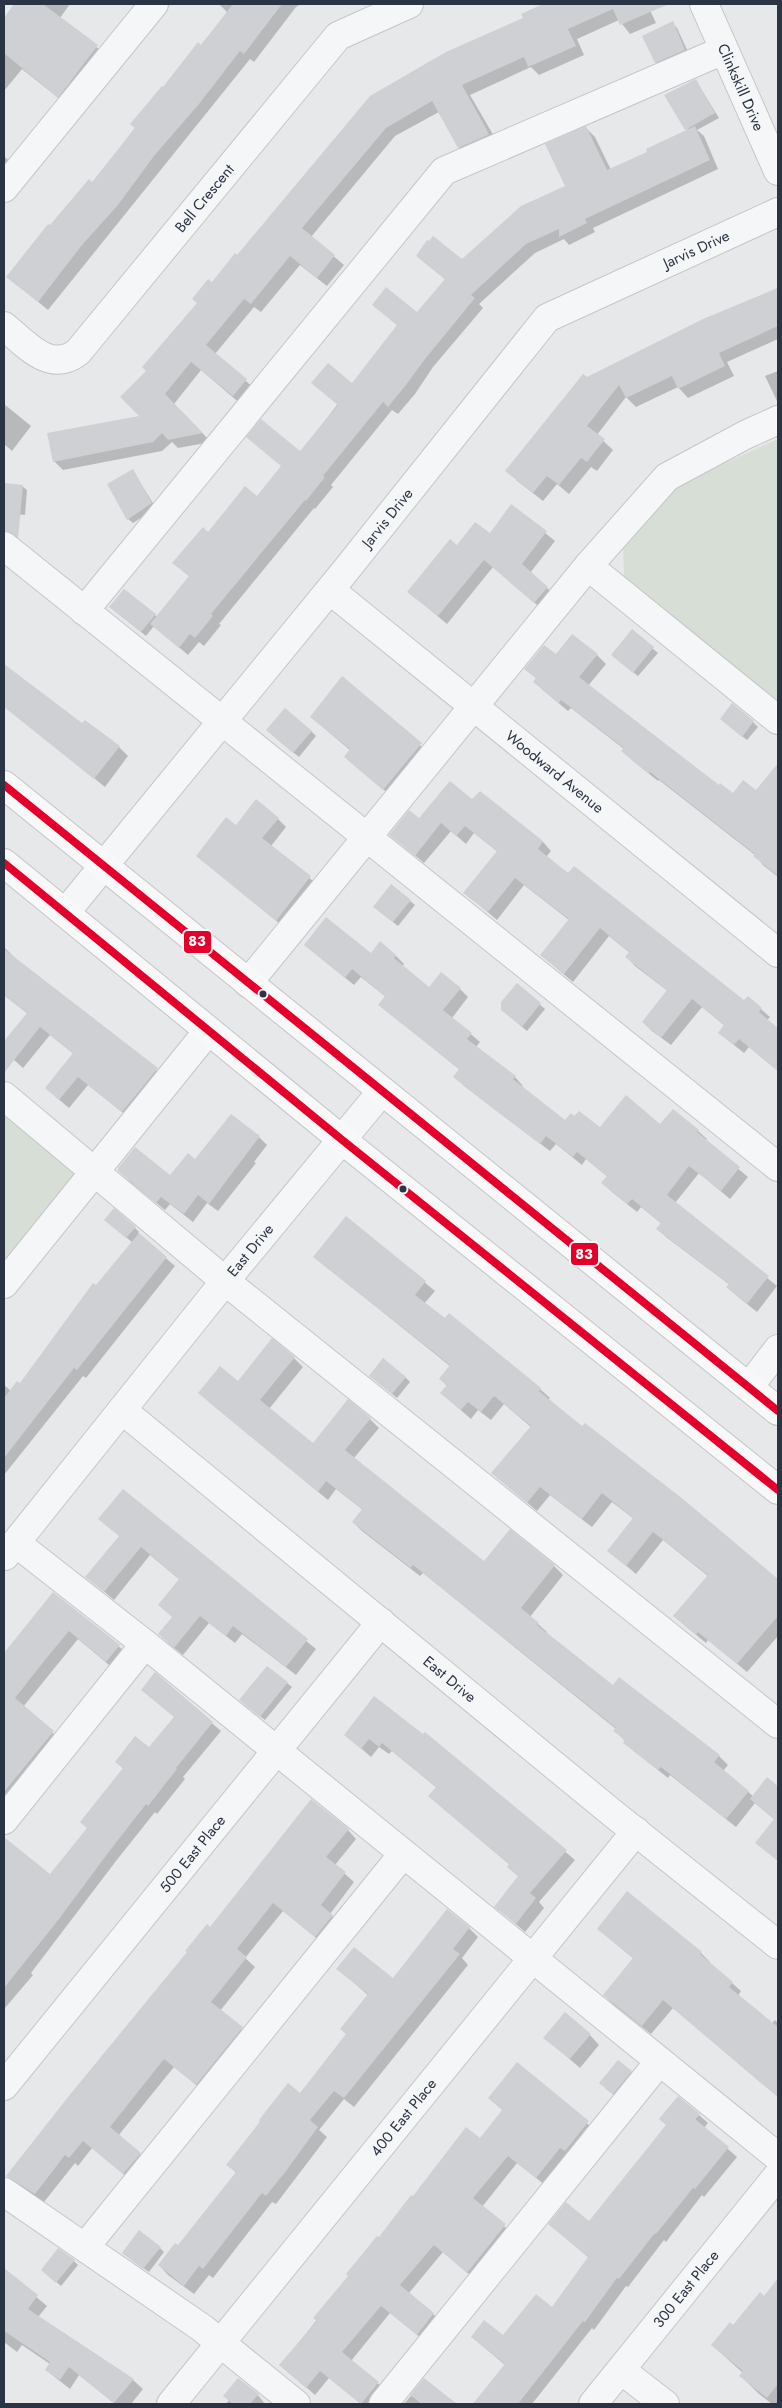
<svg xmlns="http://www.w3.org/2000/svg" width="782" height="2408" font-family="Jost,sans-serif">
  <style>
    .green { fill: #d6ded6 }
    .shadow { fill: #0003 }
    .building { fill: #ced0d3 }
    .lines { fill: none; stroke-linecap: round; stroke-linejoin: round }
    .minor-casing { stroke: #c4c6c8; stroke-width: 30 }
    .major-casing { stroke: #c2c5c8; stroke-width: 30 }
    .minor { stroke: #f5f6f7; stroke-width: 28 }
    .major { stroke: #f8f8f8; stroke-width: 28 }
    .bus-1-casing { stroke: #f4f6f9; stroke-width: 11 }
    .bus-1 { stroke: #e4002b; stroke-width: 8 }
    .bus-dot { fill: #2b3445; stroke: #f4f6f9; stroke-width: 2 }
    .labels { text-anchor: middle; stroke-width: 4; stroke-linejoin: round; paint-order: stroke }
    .street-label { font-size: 15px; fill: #2b3445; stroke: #f4f6f9 }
    .line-badge { stroke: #f4f6f9; stroke-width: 2 }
    .badge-label { font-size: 14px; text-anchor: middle; font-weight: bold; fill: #fff }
  </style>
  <rect width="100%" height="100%" fill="#e6e8ea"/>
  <g class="green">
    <path d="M778 439V703L624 576 623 544 670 488Z"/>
    <path d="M4 1107 81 1175 4 1279Z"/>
  </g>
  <g class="shadow">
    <path d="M16 4H70L60 18 105 54 66 104 22 69 4 91V20Z"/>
    <path d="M219 4H301L296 7 254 62 250 59 48 310 8 277 50 227 93 184 164 89 228 13Z"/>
    <path d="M546 4H647L656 23 630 34 619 20 577 39 584 55 539 75 531 67 470 95 498 143 468 157 459 147 439 112 395 136 311 237 344 265 327 286 300 265 261 312 254 307 215 354 255 389 242 405 201 370 174 404 211 442 178 448 172 442 162 451 63 470 54 461 141 417 147 371 212 284 238 257 371 96 524 18 523 14Z"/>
    <path d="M672 23 677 28 689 54 660 67 656 62Z"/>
    <path d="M696 81 719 118 697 130 704 136 718 169 593 228 595 232 569 245 564 239 535 253 479 304 483 308 433 367 415 394 398 414 392 410 331 485 333 487 315 509 314 508 219 624 221 625 204 646 199 642 188 655 154 626 146 636 116 612 155 615 157 617 190 577 183 571 208 534 257 498 300 453 398 326 374 305 418 313 446 280 417 256 462 261 566 187 586 128 595 137 611 170 649 153 687 131Z"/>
    <path d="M4 156 15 167 4 180Z"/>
    <path d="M778 288V339L727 362 734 376 688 398 678 387 636 407 626 397 597 435 613 450 597 471 591 467 569 494 557 484 543 501 516 480 586 378 703 321Z"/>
    <path d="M778 371V403L765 376Z"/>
    <path d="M4 404 31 426 12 451 4 444Z"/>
    <path d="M133 471 156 508 133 523 128 519Z"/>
    <path d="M4 484 22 486 27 490 25 515 4 513Z"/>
    <path d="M512 506 555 541 530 573 556 596 543 610 493 567 447 624 409 592 457 547 490 535Z"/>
    <path d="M632 631 658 653 638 676 617 659Z"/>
    <path d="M597 655 606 664 588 686 719 787 734 795 757 792 778 765V877L763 865 755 855 659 780 658 781 632 760 624 749 571 708 568 711 544 691 535 682 537 679 526 669 556 656Z"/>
    <path d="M4 666 82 725 119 747 128 756 105 787 5 706Z"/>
    <path d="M342 678 430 754 394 798 355 766 351 751 311 717Z"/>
    <path d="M753 722 758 727 747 740 726 723Z"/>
    <path d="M311 731 316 736 299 757 272 735Z"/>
    <path d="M480 792 543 842 551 851 546 857 745 1002 761 1009 770 1017 767 1020 778 1029V1071L749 1047 744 1053 729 1041 720 1032 725 1026 702 1007 671 1045 652 1031 643 1022 668 991 635 966 627 957 630 953 609 936 573 982 541 955 569 920 524 885 497 920 465 893 498 852 474 833 466 844 451 831 424 863 391 835 419 820 472 801Z"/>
    <path d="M278 819 286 827 271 846 319 886 285 928 198 856 236 826Z"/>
    <path d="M410 901 415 905 398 926 379 911Z"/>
    <path d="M305 945 371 955 396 956 404 964 402 967 429 989H460L468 997 452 1018 480 1042 476 1047 515 1077 523 1086 522 1087 565 1122 600 1129 661 1126 698 1131 707 1139 705 1141 748 1177 730 1199 699 1173 675 1203 777 1286 757 1312 737 1296 728 1287 730 1285 666 1237 658 1229 662 1224 641 1207 637 1212 612 1192 603 1183 608 1177 586 1159 582 1165 556 1144 550 1151 463 1085 460 1070 380 1005 386 997 361 977 354 985Z"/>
    <path d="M4 947 20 963 166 1078 132 1120 88 1085 69 1108 56 1097 74 1054 50 1035 23 1068 4 1051V1043L28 1014 5 996 4 998Z"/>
    <path d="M517 985 545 1009 527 1031 507 1014Z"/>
    <path d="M259 1137 267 1145 254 1162 256 1163 218 1211 207 1203 193 1222 170 1204 165 1210 128 1180 171 1177 196 1161Z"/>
    <path d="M346 1217 435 1291 424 1304 540 1389 550 1398 548 1400 778 1582V1636L747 1672 708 1640 706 1643 684 1625 708 1576 663 1540 636 1574 609 1551 634 1519 612 1502 592 1527 550 1495 537 1511 493 1473 531 1427 504 1404 491 1420 478 1410 471 1419 441 1393 447 1386 440 1378 450 1366 314 1257Z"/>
    <path d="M110 1224 135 1228 139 1232 138 1234 175 1266 86 1378 83 1376 4 1475V1385L11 1391 20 1385 133 1243Z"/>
    <path d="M294 1358 303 1367 269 1409 313 1444 370 1419 379 1428 354 1458 484 1562 554 1566 563 1575 530 1617 547 1632 546 1634 613 1687 619 1679 719 1756 728 1765 723 1771 753 1796 767 1779 778 1788V1861L757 1843 775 1820 755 1803 736 1827 670 1775 668 1778 634 1751 615 1730 616 1729 423 1573 420 1576 362 1531 353 1522 363 1510 336 1489 328 1500 209 1402 238 1382Z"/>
    <path d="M405 1377 410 1382 397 1398 375 1380Z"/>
    <path d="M123 1491 316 1649 296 1675 242 1634 235 1643 209 1623 183 1655 168 1643 180 1580 150 1555 114 1600 87 1577 120 1537Z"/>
    <path d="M54 1594 128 1654 115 1670 78 1639 23 1707 62 1741 4 1814V1655Z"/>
    <path d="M155 1674 221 1731 183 1777 185 1779 157 1814 155 1812 116 1861 31 1973 33 1975 5 2008 4 1839 50 1876 88 1828 124 1769 116 1762 149 1749 175 1718Z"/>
    <path d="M287 1683 292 1687 265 1720 245 1705Z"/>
    <path d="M425 1734 575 1860 539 1902 544 1908 525 1932 496 1907 519 1877 508 1867 510 1865 439 1805 430 1796 437 1788 392 1751 389 1754 379 1747 371 1757 346 1735 423 1736Z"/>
    <path d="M348 1830 356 1839 335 1865 354 1882 330 1914 341 1925 325 1945 283 1911 245 1958 255 1967 220 2011 250 2037 205 2092 174 2067 118 2136 149 2162 133 2182 92 2148 78 2166 75 2163 44 2202 17 2185 8 2176 210 1928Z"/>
    <path d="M469 1928 478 1937 462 1958 468 1965 354 2107 344 2099 319 2130 327 2137 276 2204 272 2202 213 2278 209 2275 194 2294 168 2275 159 2265 178 2247 236 2173 228 2164 288 2085 300 2094 348 2034 368 1995 338 1969 393 1979Z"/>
    <path d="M598 1929 701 1953 710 1962 709 1963 741 1991 738 1996 772 2023 775 2020 778 2023V2097L673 2008 651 2034 613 2004 604 1995 634 1959Z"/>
    <path d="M590 2035 599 2045 580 2068 545 2038Z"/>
    <path d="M517 2064 596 2131 545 2185 517 2163 482 2207 513 2234 476 2280 443 2252 409 2293 442 2322 426 2342 390 2313 351 2361 388 2392 379 2404H361L329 2378 315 2395 281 2365 414 2198 480 2140 503 2111Z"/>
    <path d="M631 2072 636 2076 618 2098 605 2088Z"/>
    <path d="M699 2115 708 2123 704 2128 737 2157 704 2197 702 2195 666 2242 664 2240 628 2287 626 2286 594 2330 592 2328 532 2404H473L505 2365 472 2337H503L552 2309 589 2258 550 2224 589 2223Z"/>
    <path d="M160 2248 164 2252 149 2272 128 2257Z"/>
    <path d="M74 2261 78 2265 61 2286 47 2274Z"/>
    <path d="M4 2270 47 2306 38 2317 133 2380 143 2389 131 2404H115L79 2375 70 2389 46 2370 50 2364 22 2345 17 2352 4 2342Z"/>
    <path d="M778 2280V2404H772L759 2394 741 2376 743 2373 712 2345 764 2297Z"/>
    <path d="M424 2380 455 2404H404Z"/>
    <path d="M258 2395 265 2404H226L229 2400Z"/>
  </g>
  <g class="building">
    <path d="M14 4H43L98 45 58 98 4 53V18Z"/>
    <path d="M233 4H282L244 54 240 51 199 104 154 156 118 205 82 245 38 302 6 277 48 224 50 225 89 179 92 182 135 128 130 124 162 86 163 87 198 42 201 45Z"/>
    <path d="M543 4H669L620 25 613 9 568 29 576 46 528 67 524 57 462 85 489 134 488 135 458 148 432 101 386 128 302 228 335 255 317 278 290 256 251 304 244 299 206 345 247 379 233 396 191 362 165 394 203 433 168 440 162 433 153 442 53 462 47 433 139 416 120 397 146 371 142 367 197 303 192 299 208 279 212 282 235 253 237 255 370 96 446 52 523 18 521 14Z"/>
    <path d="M673 21 685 50 655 63 642 36Z"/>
    <path d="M696 79 715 113 685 130 664 95Z"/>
    <path d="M586 126 607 170 647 152 646 149 695 126 710 160 585 219 587 223 559 237V229L526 244 471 295 475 298 425 359 406 385 388 407 383 402 323 476 325 477 306 501 305 500 211 614 213 616 195 638 190 634 179 648 150 624 189 576 172 563 203 527 208 532 245 486 257 496 281 466 246 437 261 419 300 451 338 405 311 383 328 363 352 383 397 325 372 305 386 287 417 312 445 279 416 256 427 240 429 241 433 236 462 259 521 206 565 186 545 144Z"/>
    <path d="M778 288V326L719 353 725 366 678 389 672 376 626 398 619 385 587 426 605 439 587 462 581 458 559 485 547 476 533 493 505 471 583 374 587 377 703 319Z"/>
    <path d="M133 469 152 503 127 520 107 484Z"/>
    <path d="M4 483 23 485 18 538 4 531Z"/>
    <path d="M511 504 547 531 522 564 548 587 534 603 484 560 438 616 407 592 450 539 457 545 475 522 490 533Z"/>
    <path d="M124 589 156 614 141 632 109 607Z"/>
    <path d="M632 629 654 647 633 673 611 655Z"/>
    <path d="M572 634 598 654 579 677 719 785 720 783 733 793 743 780 756 790 778 763V876L753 856 755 854 650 772 648 773 621 751 624 748 561 700 559 703 533 682 536 678 524 669 544 645 556 654Z"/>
    <path d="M4 664 82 723 85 720 120 746 94 779 4 707Z"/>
    <path d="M342 676 422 743 383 790 344 757 350 749 310 717Z"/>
    <path d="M732 703 754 721 742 737 720 719Z"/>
    <path d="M285 708 312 731 293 753 266 730Z"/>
    <path d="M450 781 472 799 480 791 543 841 538 849 568 873 574 866 744 1000 748 996 762 1008 759 1012 778 1028V1071L739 1039 734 1045 718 1033 724 1025 692 999 661 1038 642 1022 667 990 625 957 629 952 600 928 564 974 540 955 569 919 515 878 488 912 463 893 497 851 465 826 456 836 441 823 415 856 389 835 409 810 419 818Z"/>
    <path d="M256 799 279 818 262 838 311 876 276 921 196 856 226 817 236 825Z"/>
    <path d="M391 884 411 900 393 922 373 907Z"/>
    <path d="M326 917 371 953 380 941 396 955 394 958 429 987 441 972 461 988 443 1010 472 1033 467 1039 516 1076 513 1079 565 1120 571 1113 574 1116 579 1111 600 1127 626 1095 660 1124 673 1109 699 1130 697 1132 740 1167 721 1191 689 1166 667 1195 769 1276 747 1304 726 1287 729 1284 656 1229 661 1223 632 1199 627 1204 601 1183 607 1176 577 1152 573 1157 546 1136 540 1144 491 1107 453 1077 459 1069 378 1005 385 996 352 969 345 978 304 945Z"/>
    <path d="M4 949 158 1068 122 1112 78 1077 59 1100 45 1088 73 1053 40 1027 4 1073V1041L27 1013 4 995Z"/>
    <path d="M517 983 541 1003 522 1027 501 1010V1002Z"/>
    <path d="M231 1114 260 1136 209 1204 198 1195 184 1214 161 1197 156 1203 118 1171V1168L135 1147 170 1175 188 1153 195 1159Z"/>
    <path d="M114 1208 136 1227 126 1238 104 1220Z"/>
    <path d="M346 1216 426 1281 415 1295 445 1318 449 1313 541 1388 539 1391 582 1426 585 1423 683 1499 778 1579V1616L737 1664 698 1632 696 1635 673 1616 708 1575 653 1532 626 1566 607 1551 633 1518 602 1493 582 1519 540 1487 527 1503 491 1473 531 1426 494 1396 481 1412 468 1402 461 1410 440 1393 447 1385 439 1379 450 1365 313 1257Z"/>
    <path d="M139 1233 167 1257 77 1370 74 1368 4 1458V1398L17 1381 20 1383 93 1283 96 1285Z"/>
    <path d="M272 1338 295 1357 260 1400 313 1443 348 1399 371 1418 345 1450 410 1502 484 1561 510 1529 555 1565 521 1608 539 1623 537 1625 613 1685 619 1677 720 1755 714 1762 749 1791 726 1819 661 1767 658 1770 623 1743 625 1740 613 1731 616 1728 413 1565 411 1568 352 1522 362 1509 326 1481 318 1492 198 1393 220 1366 238 1381Z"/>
    <path d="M383 1358 406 1377 392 1394 369 1376Z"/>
    <path d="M123 1489 308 1639 286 1667 233 1626 226 1636 200 1616 174 1648 158 1634 172 1617 158 1605 179 1579 141 1547 104 1592 85 1577 119 1536 98 1519Z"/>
    <path d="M53 1592 120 1645 106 1662 69 1631 49 1655 15 1698 54 1731 4 1792V1653Z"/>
    <path d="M267 1666 288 1682 260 1717 239 1700Z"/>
    <path d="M155 1672 213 1722 176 1768 177 1769 148 1806 146 1804 108 1853 59 1919 4 1988V1837L50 1874 87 1828 80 1822 123 1768 115 1762 135 1736 149 1747 174 1717 141 1690Z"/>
    <path d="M374 1696 423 1734 425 1732 567 1850 530 1893 536 1898 516 1924 494 1907 518 1876 507 1867 509 1864 428 1796 436 1787 382 1743 379 1747 369 1739 361 1749 344 1735Z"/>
    <path d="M767 1777 778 1786V1861L755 1843 774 1819 750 1799Z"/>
    <path d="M311 1799 349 1829 326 1857 346 1872 321 1905 333 1915 315 1937 273 1903 237 1949 247 1957 211 2002 243 2027 196 2085 164 2059 110 2127 141 2153 123 2174 83 2141 69 2158 65 2155 35 2194 6 2176 68 2097 187 1952 185 1951 207 1924 210 1927Z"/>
    <path d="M627 1891 702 1952 700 1954 733 1982 729 1987 778 2027V2097L663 2000 642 2026 603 1995 633 1958 597 1929Z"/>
    <path d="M447 1909 470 1927 453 1949 460 1954 344 2098 334 2091 310 2120 318 2127 286 2171 266 2196 262 2193 203 2269 199 2266 184 2286 158 2265 175 2243 178 2245 236 2172 226 2165 260 2122 259 2120 288 2083 300 2093 346 2034 340 2029 368 1994 336 1969 354 1947 393 1978Z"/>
    <path d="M565 2012 591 2034 570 2059 543 2038Z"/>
    <path d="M618 2060 632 2071 613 2094 599 2083Z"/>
    <path d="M517 2062 589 2121 565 2151 560 2148 536 2178 508 2156 473 2198 506 2224 467 2273 434 2245 400 2285 434 2313 417 2335 381 2306 342 2352 379 2382 361 2404 320 2371 306 2388 279 2365 317 2321 313 2318 348 2276 346 2274 377 2236 379 2237 411 2195 413 2196 466 2127 480 2138 502 2110 488 2098Z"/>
    <path d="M678 2096 700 2114 695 2119 729 2147 695 2189 693 2188 656 2234 655 2233 619 2279 617 2278 585 2322 583 2321 518 2404H473L505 2364 471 2337 484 2320 503 2335 536 2294 552 2307 588 2257 548 2224 566 2202 589 2221 666 2125 659 2119Z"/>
    <path d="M139 2230 161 2247 143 2269 122 2253Z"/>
    <path d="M58 2248 75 2260 56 2283 41 2270Z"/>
    <path d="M4 2268 38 2295 28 2309 134 2379 114 2403 69 2367 60 2380 45 2370 50 2362 4 2331Z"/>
    <path d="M778 2278V2384L767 2398 739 2376 743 2371 711 2345 730 2322 733 2325 760 2292 764 2296Z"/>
    <path d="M238 2378 259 2394 250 2404H233L223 2396Z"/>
    <path d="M424 2378 457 2404H422L410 2395Z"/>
  </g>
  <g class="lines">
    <defs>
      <g id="minor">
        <path id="s1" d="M704 4 778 171"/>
        <path d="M4 188 154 4"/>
        <path id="s2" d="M4 326C26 344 50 374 78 352L338 36 409 4"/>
        <path d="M4 546 778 1167"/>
        <path d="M588 566 778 720"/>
        <path id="s3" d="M330 590 778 953"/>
        <path d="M84 611 444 171 724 50"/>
        <path id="s4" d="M65 913 346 570 547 318 778 212"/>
        <path d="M248 983 588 566 667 477 745 435 778 420"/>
        <path d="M4 1096 225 1281 778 1724"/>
        <path d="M4 1284 208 1031"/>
        <path d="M749 1387 778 1349"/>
        <path id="s5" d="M122 1410 611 1812 778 1945"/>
        <path d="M16 1543 145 1644 778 2157"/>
        <path id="s6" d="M5 1556 225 1281 382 1091"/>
        <path d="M4 1820 145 1644"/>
        <path id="s7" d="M4 2086 381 1622"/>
        <path d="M4 2192 202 2328 296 2404"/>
        <path d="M85 2247 403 1854"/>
        <path d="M621 2370 665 2404"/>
        <path id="s8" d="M171 2404 636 1831"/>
        <path d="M383 2404 659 2062"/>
        <path id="s9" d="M593 2404 778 2175"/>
      </g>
      <g id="major">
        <path d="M4 785 778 1411"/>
        <path d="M4 863 341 1139 778 1490"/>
      </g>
    </defs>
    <use href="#minor" class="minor-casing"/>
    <use href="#major" class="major-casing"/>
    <use href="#minor" class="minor"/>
    <use href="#major" class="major"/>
    <defs>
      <g id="bus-1">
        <path d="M4 785 778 1411"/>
        <path d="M4 863 341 1139 778 1490"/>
      </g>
    </defs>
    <use href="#bus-1" class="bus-1-casing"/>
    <use href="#bus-1" class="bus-1"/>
  </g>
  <g class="bus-dot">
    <circle cx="263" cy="994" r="4.5"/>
    <circle cx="403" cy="1189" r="4.5"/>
  </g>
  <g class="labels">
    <g class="street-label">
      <text dy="5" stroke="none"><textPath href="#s1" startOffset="91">Clinkskill Drive</textPath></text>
      <text dy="5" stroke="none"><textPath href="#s2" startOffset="286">Bell Crescent</textPath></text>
      <text dy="5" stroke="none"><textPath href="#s4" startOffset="930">Jarvis Drive</textPath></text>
      <text dy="5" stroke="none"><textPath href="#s4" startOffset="510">Jarvis Drive</textPath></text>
      <text dy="5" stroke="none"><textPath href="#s3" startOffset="289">Woodward Avenue</textPath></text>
      <text dy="5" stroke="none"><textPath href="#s6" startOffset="392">East Drive</textPath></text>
      <text dy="5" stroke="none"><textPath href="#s5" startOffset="424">East Drive</textPath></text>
      <text dy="5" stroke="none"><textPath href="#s7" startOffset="299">500 East Place</textPath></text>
      <text dy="5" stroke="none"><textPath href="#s8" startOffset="369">400 East Place</textPath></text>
      <text dy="5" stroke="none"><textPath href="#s9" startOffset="148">300 East Place</textPath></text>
    </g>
  </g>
  <g class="line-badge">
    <rect x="183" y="930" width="29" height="24" rx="5" fill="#e4002b"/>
    <rect x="570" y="1242" width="29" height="24" rx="5" fill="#e4002b"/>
  </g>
  <g class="badge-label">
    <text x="197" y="946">83</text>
    <text x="584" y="1259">83</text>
  </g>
  <rect width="782" height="2408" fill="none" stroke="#2b3445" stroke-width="10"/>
</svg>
